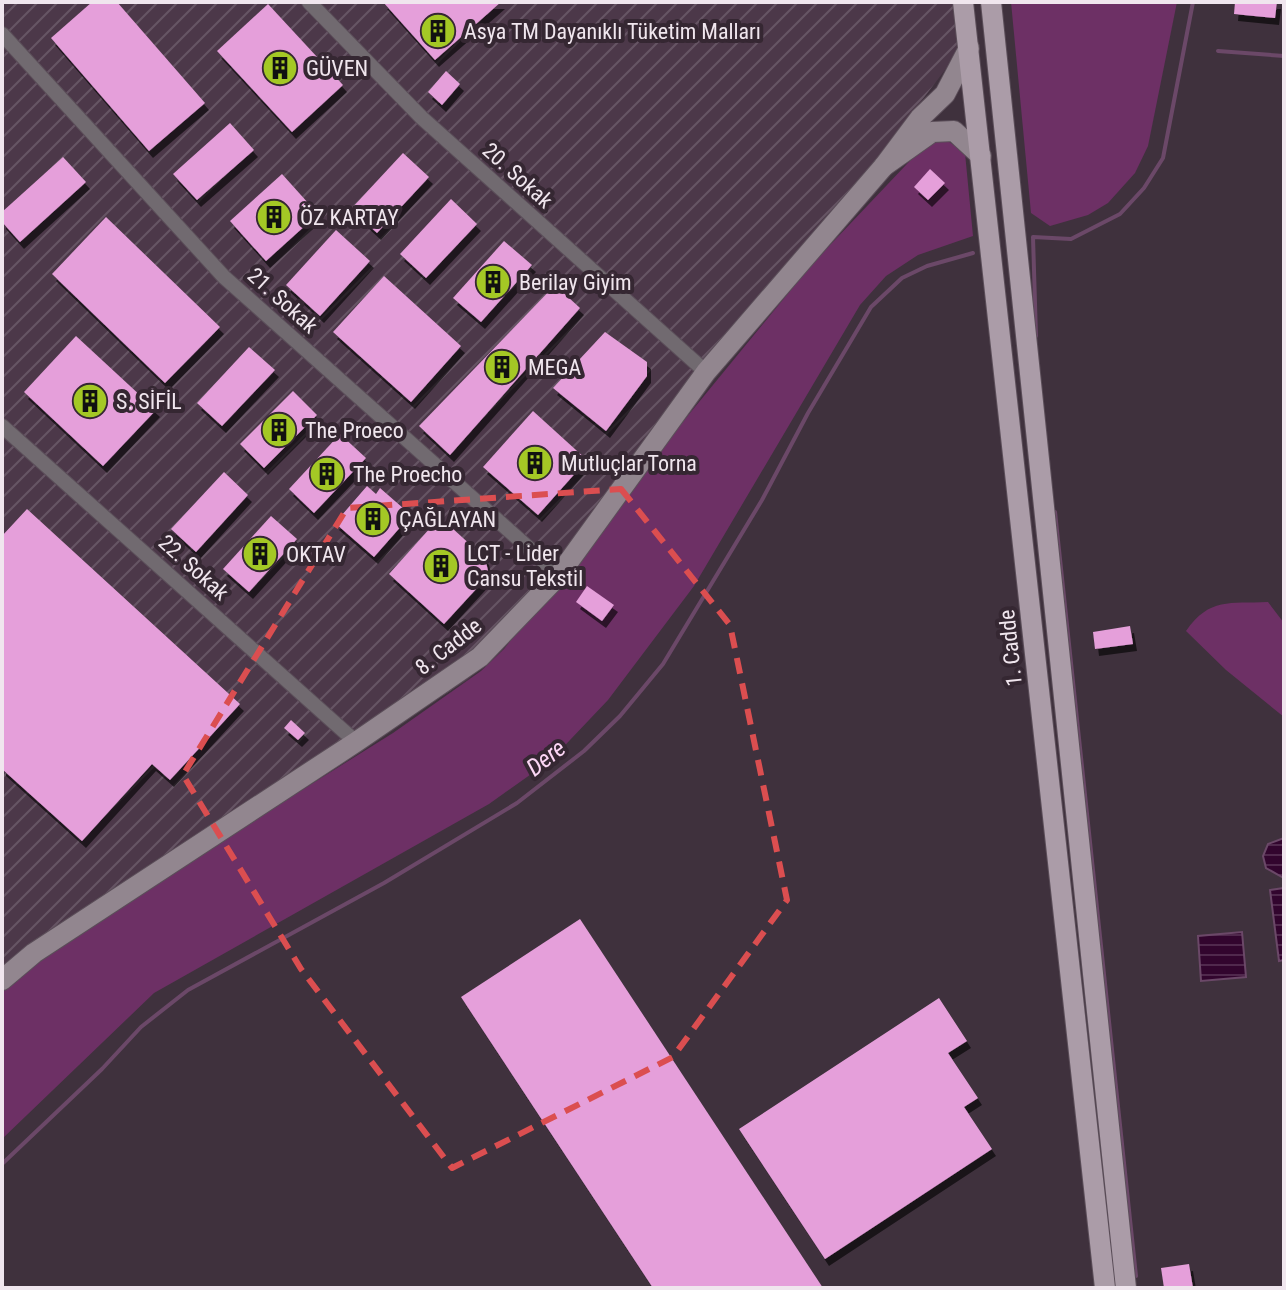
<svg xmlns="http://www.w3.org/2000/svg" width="1286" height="1290" font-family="'Roboto Condensed',sans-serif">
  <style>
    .industrial { fill: url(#industrial-furrows) }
    .green { fill: #6d3065 }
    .water { fill: url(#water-rules); stroke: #6b4868; stroke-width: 2 }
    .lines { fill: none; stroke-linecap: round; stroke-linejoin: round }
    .stream { stroke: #6b4868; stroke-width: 4 }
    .building { fill: #e59fda; filter: url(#shadow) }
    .street-casing { stroke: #5b4e59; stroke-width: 16 }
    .secondary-casing { stroke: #5b4e59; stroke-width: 22 }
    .primary-casing { stroke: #5b4e59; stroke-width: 22 }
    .street { stroke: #716a70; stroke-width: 14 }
    .secondary { stroke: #92868f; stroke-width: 20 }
    .primary { stroke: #ab9ca8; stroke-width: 20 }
    .marked { fill: none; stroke: #db4e50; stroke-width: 6; stroke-dasharray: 16 10; stroke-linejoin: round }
    .labels { text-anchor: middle; stroke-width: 8; stroke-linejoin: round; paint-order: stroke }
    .poi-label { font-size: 22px; fill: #f0e6ee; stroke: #352732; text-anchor: start }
    .street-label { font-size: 22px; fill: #f0e6ee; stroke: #352732 }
    .water-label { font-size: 24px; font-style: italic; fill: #fcd6f5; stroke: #352732 }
  </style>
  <defs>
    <pattern id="industrial-furrows" width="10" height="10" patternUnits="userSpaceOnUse" patternTransform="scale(2)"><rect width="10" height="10" fill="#4c3849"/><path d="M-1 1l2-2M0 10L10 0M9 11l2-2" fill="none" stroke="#665564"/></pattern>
    <pattern id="water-rules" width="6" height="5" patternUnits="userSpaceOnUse" patternTransform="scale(2)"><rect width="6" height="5" fill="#32052e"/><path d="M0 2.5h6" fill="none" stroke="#50294d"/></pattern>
    <filter id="shadow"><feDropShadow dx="4" dy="7" stdDeviation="0" flood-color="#0009"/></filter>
  </defs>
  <rect width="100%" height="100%" fill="#3f313d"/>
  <path class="industrial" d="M2 2H965L957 54 709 381 469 679 31 953 2 981Z"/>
  <g class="green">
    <path d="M1011 2H1177L1148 146 1135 173 1108 203 1088 215 1050 226 1031 213Z"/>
    <path d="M945 139 965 153 973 236 918 255 886 276 860 305 694 586 608 700 551 760 489 804 154 993 2 1139V988L35 957 393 733 481 671 504 649 622 496 813 263 924 146 931 141Z"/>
    <path d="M1268 602 1284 623V717L1226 670 1186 631C1210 597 1229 604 1268 602Z"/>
  </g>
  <g class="water">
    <path d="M1284 838V877H1282L1266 868 1263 856 1268 844Z"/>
    <path d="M1284 888V960L1279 961 1270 890Z"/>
    <path d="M1242 932 1246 977 1201 981 1198 936Z"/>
  </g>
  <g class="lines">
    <g class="stream">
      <path d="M1218 51 1284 56"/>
      <path d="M1036 336 1033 237 1071 239 1120 214 1144 188 1163 158 1193 2"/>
      <path d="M1055 512 1136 1276"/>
      <path d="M2 1164 102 1069 141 1027 188 990 384 883 517 803 584 751 620 716 663 664 762 500 808 413 871 307 902 278 927 266 973 253"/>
    </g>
  </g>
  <g class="building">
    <path d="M92 2H117L205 103 149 151 51 38Z"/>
    <path d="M383 2H501L435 60Z"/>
    <path d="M1235 2H1277L1275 18 1234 14Z"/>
    <path d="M268 4 343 85 292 132 217 51Z"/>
    <path d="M446 71 460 84 442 105 428 92Z"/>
    <path d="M230 123 254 150 197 200 173 174Z"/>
    <path d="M403 153 429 177 377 233 351 209Z"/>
    <path d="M63 157 86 182 20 242 2 222V212Z"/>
    <path d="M930 169 945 183 928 200 914 187Z"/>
    <path d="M282 174 318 214 266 261 230 221Z"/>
    <path d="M451 199 477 224 426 278 400 254Z"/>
    <path d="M106 217 220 327 165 383 52 274Z"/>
    <path d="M336 230 370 261 320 316 286 285Z"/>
    <path d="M504 241 532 265 481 322 453 298Z"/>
    <path d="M384 276 461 346 411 402 333 332Z"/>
    <path d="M555 285 580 308 450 455 419 426Z"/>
    <path d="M605 332 647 362V376L606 431 553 388Z"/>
    <path d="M76 336 156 410 103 466 24 392Z"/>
    <path d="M249 347 275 370 222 426 197 403Z"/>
    <path d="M293 391 317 415 264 468 240 444Z"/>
    <path d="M533 411 587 460 538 515 483 467Z"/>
    <path d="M340 434 366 458 314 513 289 489Z"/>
    <path d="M224 472 248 495 196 552 171 529Z"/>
    <path d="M367 486 376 494 380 488 411 515 374 557 335 523Z"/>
    <path d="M27 509 240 704 170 780 152 764 82 841 2 769V536Z"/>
    <path d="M271 516 297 539 249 592 223 569Z"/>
    <path d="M440 517 485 558 489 575 444 624 389 574Z"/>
    <path d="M587 586 614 605 602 621 576 602Z"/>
    <path d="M1130 626 1133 644 1095 649 1093 632Z"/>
    <path d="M291 720 305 733 298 740 284 728Z"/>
    <path d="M580 919 823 1288H653L461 997Z"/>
    <path d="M939 998 967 1041 948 1053 978 1098 964 1107 992 1149 825 1259 739 1129Z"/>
    <path d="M1189 1264 1193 1288H1164L1161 1268Z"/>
  </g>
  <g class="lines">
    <defs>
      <g id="street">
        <path d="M309 2 422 118 706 372"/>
        <path d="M2 34 224 277 559 575"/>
        <path d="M2 426 356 742"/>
      </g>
      <g id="secondary">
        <path d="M969 48 945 94 920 118 884 166 932 132 954 131 981 156"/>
        <path d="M2 980 34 953 356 742 480 657 559 575 706 372 884 166"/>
      </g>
      <g id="primary">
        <path d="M963 2 1105 1288"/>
        <path d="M991 2 1126 1288"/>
      </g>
    </defs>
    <use href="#street" class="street-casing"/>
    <use href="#secondary" class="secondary-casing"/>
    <use href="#primary" class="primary-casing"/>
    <use href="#street" class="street"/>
    <use href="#secondary" class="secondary"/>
    <use href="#primary" class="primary"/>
  </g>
  <path class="marked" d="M621 489 730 625 787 900 673 1057 452 1168 301 969 183 775 347 508Z"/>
  <defs>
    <symbol id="building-disc" viewBox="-11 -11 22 22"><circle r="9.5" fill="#a4c825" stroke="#352732"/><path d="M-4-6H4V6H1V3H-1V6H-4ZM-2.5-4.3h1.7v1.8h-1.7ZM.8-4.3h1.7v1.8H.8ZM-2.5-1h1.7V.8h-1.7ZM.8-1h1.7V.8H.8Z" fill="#111"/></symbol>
  </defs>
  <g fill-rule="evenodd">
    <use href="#building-disc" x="418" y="11" width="40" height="40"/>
    <use href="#building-disc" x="260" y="48" width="40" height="40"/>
    <use href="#building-disc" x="254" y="197" width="40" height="40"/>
    <use href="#building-disc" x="473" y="262" width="40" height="40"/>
    <use href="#building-disc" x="482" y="347" width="40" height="40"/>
    <use href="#building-disc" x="70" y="381" width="40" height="40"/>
    <use href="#building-disc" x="259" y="410" width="40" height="40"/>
    <use href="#building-disc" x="515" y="443" width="40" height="40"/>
    <use href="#building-disc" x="307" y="454" width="40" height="40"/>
    <use href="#building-disc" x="353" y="499" width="40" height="40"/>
    <use href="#building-disc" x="240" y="534" width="40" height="40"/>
    <use href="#building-disc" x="421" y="546" width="40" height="40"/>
  </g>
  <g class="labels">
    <g class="poi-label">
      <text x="464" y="39">Asya TM Dayanıklı Tüketim Malları</text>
      <text x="306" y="76">GÜVEN</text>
      <text x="300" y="225">ÖZ KARTAY</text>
      <text x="519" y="290">Berilay Giyim</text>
      <text x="528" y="375">MEGA</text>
      <text x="116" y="409">S. SİFİL</text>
      <text x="305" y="438">The Proeco</text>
      <text x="561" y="471">Mutluçlar Torna</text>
      <text x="353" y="482">The Proecho</text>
      <text x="399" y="527">ÇAĞLAYAN</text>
      <text x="467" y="561">LCT - Lider<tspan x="467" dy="25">Cansu Tekstil</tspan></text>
      <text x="286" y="562">OKTAV</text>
    </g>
    <g class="street-label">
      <text transform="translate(518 175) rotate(42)" y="8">20. Sokak</text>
      <text transform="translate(283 300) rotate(42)" y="8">21. Sokak</text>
      <text transform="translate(194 567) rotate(42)" y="8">22. Sokak</text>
      <text transform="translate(448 646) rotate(-38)" y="8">8. Cadde</text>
      <text transform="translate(1010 648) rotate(-96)" y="8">1. Cadde</text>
    </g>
    <g class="water-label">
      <text transform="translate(546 758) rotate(-38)" y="8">Dere</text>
    </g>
  </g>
  <rect width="1286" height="1290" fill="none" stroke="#f0e6ee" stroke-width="8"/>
</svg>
